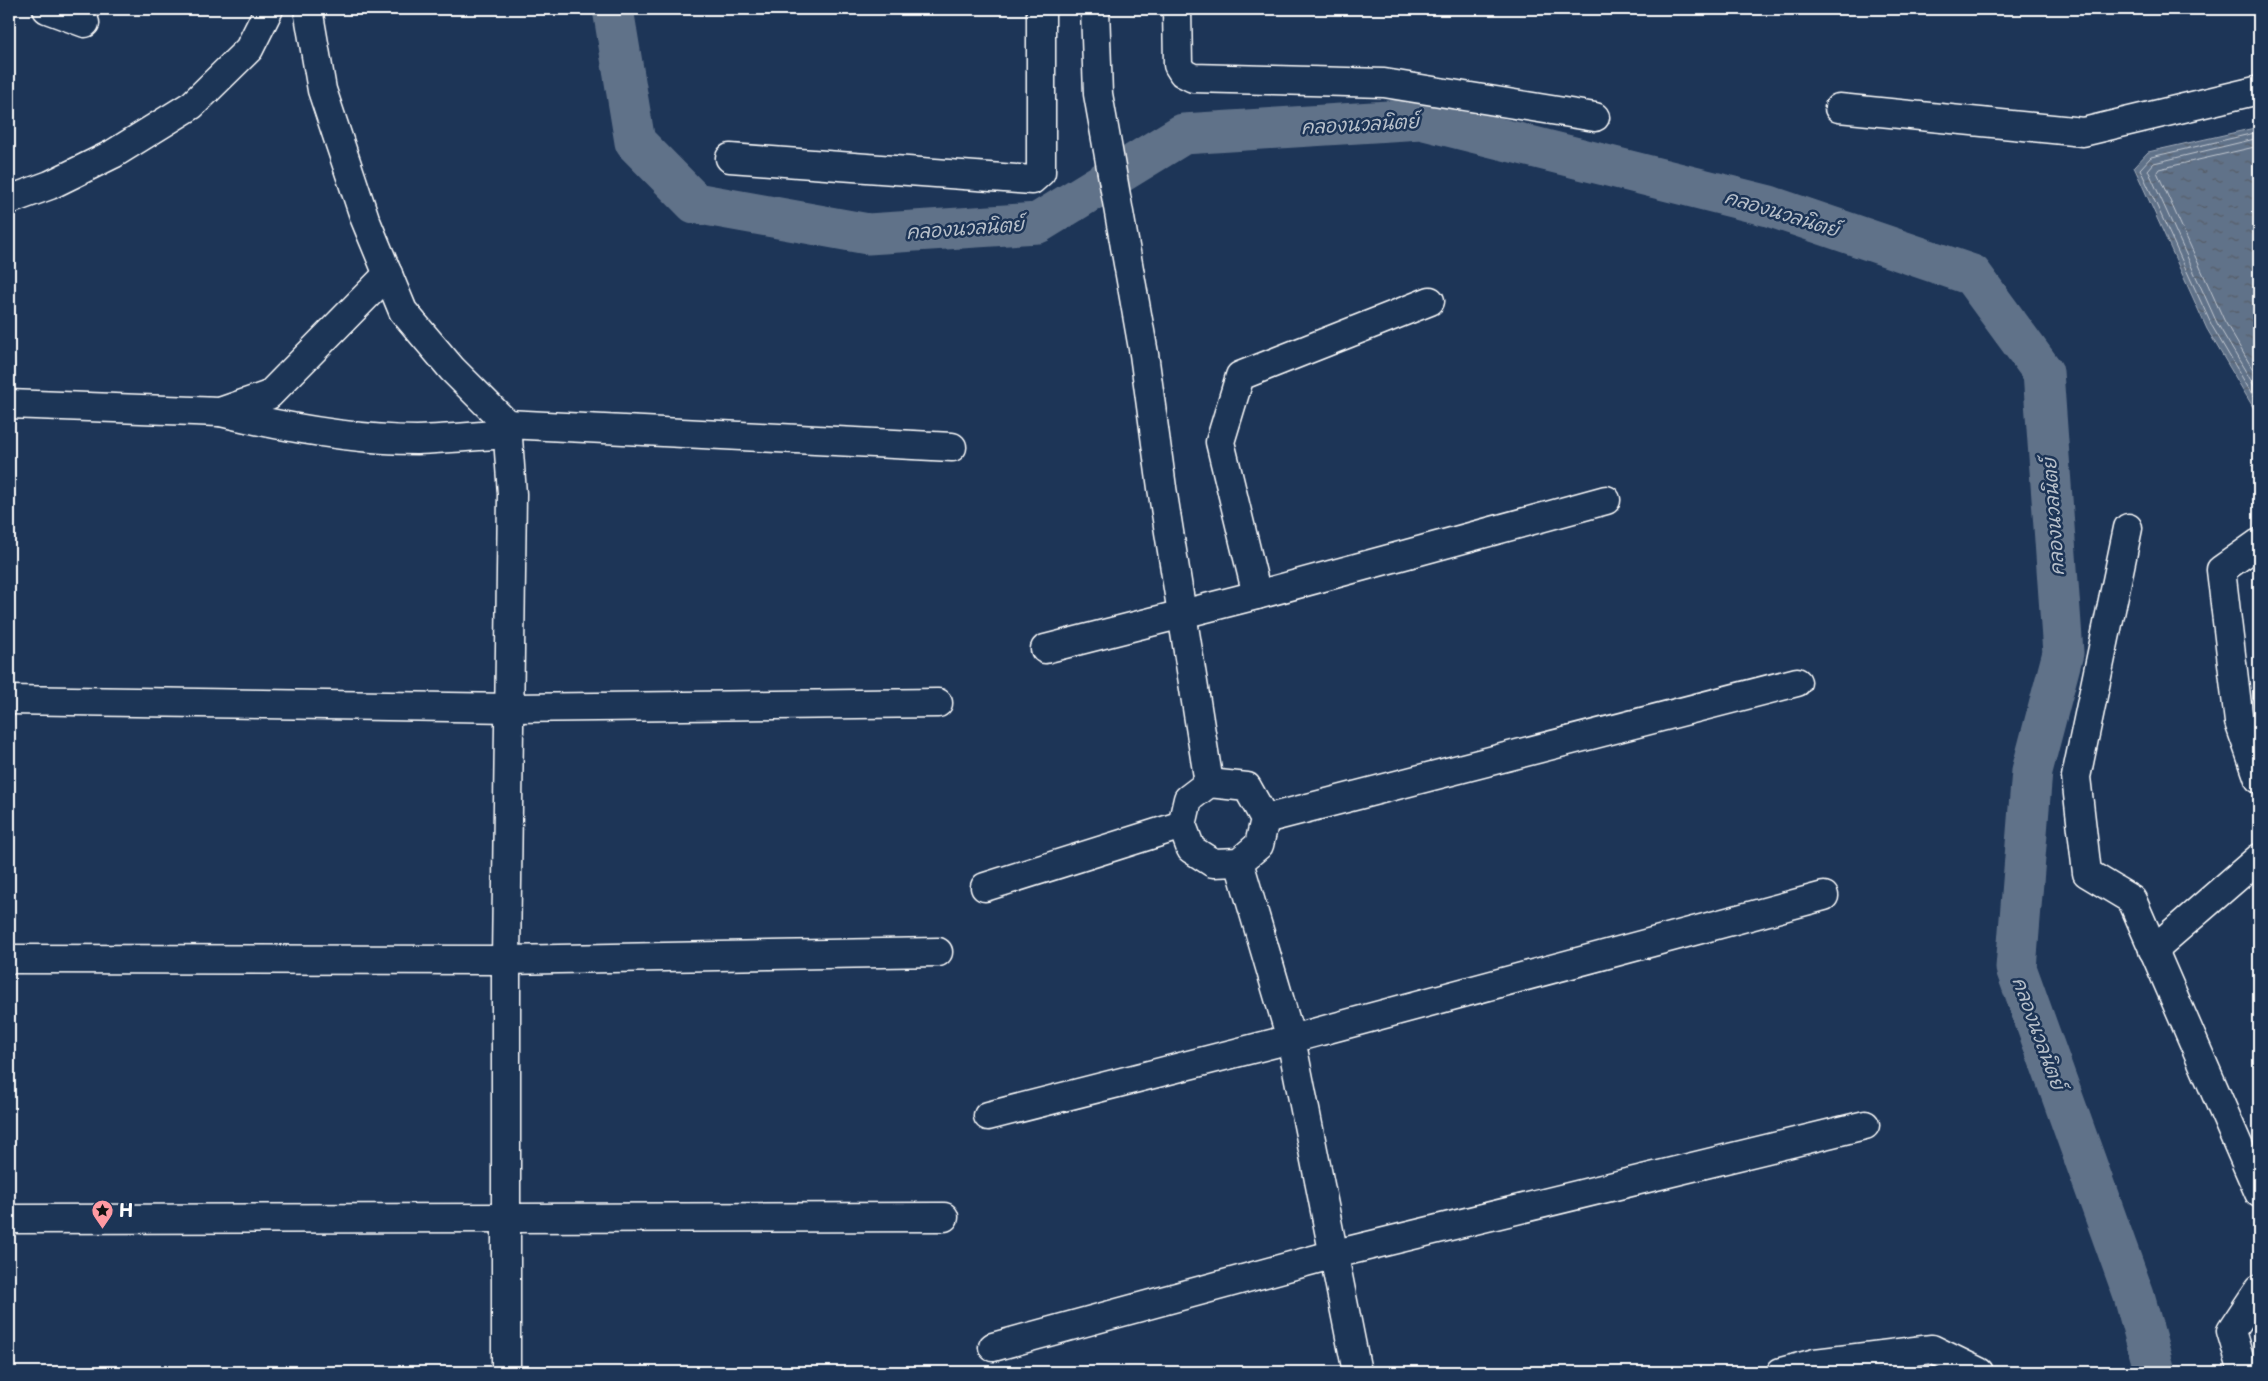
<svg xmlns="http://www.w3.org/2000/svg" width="2268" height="1381" font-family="'Playpen Sans','Playpen Sans Thai',sans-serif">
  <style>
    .water { fill: url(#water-ripples); stroke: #a0aab8 }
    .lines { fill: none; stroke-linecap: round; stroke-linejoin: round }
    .shore { stroke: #c0c7d0; stroke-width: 1 }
    .canal { stroke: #617289; stroke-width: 41 }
    .minor-casing { stroke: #fff; stroke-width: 31 }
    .minor { stroke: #1d3557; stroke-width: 28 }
    .labels { text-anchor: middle; stroke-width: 5; stroke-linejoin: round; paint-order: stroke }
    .poi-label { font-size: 18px; font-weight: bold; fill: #fff; stroke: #1d3557; text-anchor: start }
    .water-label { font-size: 19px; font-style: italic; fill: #b8c0ca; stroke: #1d3557 }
  </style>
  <defs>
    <pattern id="water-ripples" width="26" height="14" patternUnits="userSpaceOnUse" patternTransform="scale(1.25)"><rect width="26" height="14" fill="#617289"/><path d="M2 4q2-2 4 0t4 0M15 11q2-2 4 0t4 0" fill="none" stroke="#555d67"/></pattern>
  </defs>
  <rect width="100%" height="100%" fill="#1d3557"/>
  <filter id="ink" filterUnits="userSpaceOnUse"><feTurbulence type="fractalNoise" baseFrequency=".02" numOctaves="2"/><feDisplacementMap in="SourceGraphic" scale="10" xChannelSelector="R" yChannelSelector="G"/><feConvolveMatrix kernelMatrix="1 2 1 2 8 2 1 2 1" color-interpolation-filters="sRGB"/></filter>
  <g filter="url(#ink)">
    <path class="water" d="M2259 127V410L2256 412 2207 329 2134 167 2148 152Z"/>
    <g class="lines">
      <g class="shore">
        <path d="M2259 132 2151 157 2140 169 2212 326 2259 406"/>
        <path d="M2259 138 2154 163 2148 170 2217 323 2259 394"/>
        <path d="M2259 146 2159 169 2157 172 2224 320 2259 380"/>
      </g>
      <path class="canal" d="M613 9 635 142 695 203 868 234 1038 223 1183 134 1421 119 1769 206 1972 275 2043 372 2063 653 2032 771 2016 968 2134 1296 2155 1372"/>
      <defs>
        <g id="minor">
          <path d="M47 9 85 23"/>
          <path d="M308 9 322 90 365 219 403 311 452 369 507 424 512 494 506 960V1372"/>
          <path d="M1095 9 1098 94 1144 354 1162 488 1209 783"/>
          <path d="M1177 9 1178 65 1183 73 1193 78 1384 83 1595 117"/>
          <path d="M1839 108 2083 132 2259 90"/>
          <path d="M730 158 1032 180 1041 172V9"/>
          <path d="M9 200 50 185 113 154 192 105 249 49 269 9"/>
          <path d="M9 404 220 412 269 395 388 274"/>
          <path d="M220 412C283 427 352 440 417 440 447 439 478 436 508 434"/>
          <path d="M507 424 952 447"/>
          <path d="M2128 528 2076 777 2087 873 2132 900 2259 1193"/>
          <path d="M2259 543 2221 570 2239 722 2259 779"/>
          <path d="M1257 595 1220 442 1240 376 1430 301"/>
          <path d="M1045 649 1257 595 1606 500"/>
          <path d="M9 700 511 708 938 703"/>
          <path d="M1209 783 1247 787 1265 819 1259 845 1239 862 1213 863 1191 849 1182 825 1188 799Z"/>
          <path d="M1265 819 1797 682"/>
          <path d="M1239 862 1291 1039 1357 1372"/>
          <path d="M985 887 1182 825"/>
          <path d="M2153 950 2259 858"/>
          <path d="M9 959 506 960 938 952"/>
          <path d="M988 1116 1291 1039 1824 896"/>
          <path d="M9 1219 944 1217"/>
          <path d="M993 1347 1335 1254 1865 1125"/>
          <path d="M1781 1372 1815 1363 1932 1349 1979 1372"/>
          <path d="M2243 1372 2231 1331 2259 1289"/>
        </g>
      </defs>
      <use href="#minor" class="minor-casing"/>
      <use href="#minor" class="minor"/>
    </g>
  </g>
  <defs>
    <symbol id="sight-pin" viewBox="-11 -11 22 30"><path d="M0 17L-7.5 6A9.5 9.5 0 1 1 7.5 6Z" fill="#ff9aa2" stroke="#1d3557"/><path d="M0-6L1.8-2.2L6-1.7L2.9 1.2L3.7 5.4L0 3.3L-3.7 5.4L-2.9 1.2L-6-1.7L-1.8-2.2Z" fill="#111"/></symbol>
  </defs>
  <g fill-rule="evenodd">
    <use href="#sight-pin" x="90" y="1198" width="25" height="34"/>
  </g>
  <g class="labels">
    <g class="poi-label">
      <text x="119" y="1217">H</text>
    </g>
    <g class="water-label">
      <text transform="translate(1360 124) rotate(-3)" y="7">คลองนวลนิตย์</text>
      <text transform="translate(1782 213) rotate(17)" y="7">คลองนวลนิตย์</text>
      <text transform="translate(965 228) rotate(-4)" y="7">คลองนวลนิตย์</text>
      <text transform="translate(2053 517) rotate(-94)" y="7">คลองนวลนิตย์</text>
      <text transform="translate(2039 1033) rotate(70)" y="7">คลองนวลนิตย์</text>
    </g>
  </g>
  <rect width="2268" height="1381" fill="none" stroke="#1d3557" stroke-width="30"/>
  <rect x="15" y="15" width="2238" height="1351" fill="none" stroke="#fff" stroke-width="2" filter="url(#ink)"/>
</svg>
